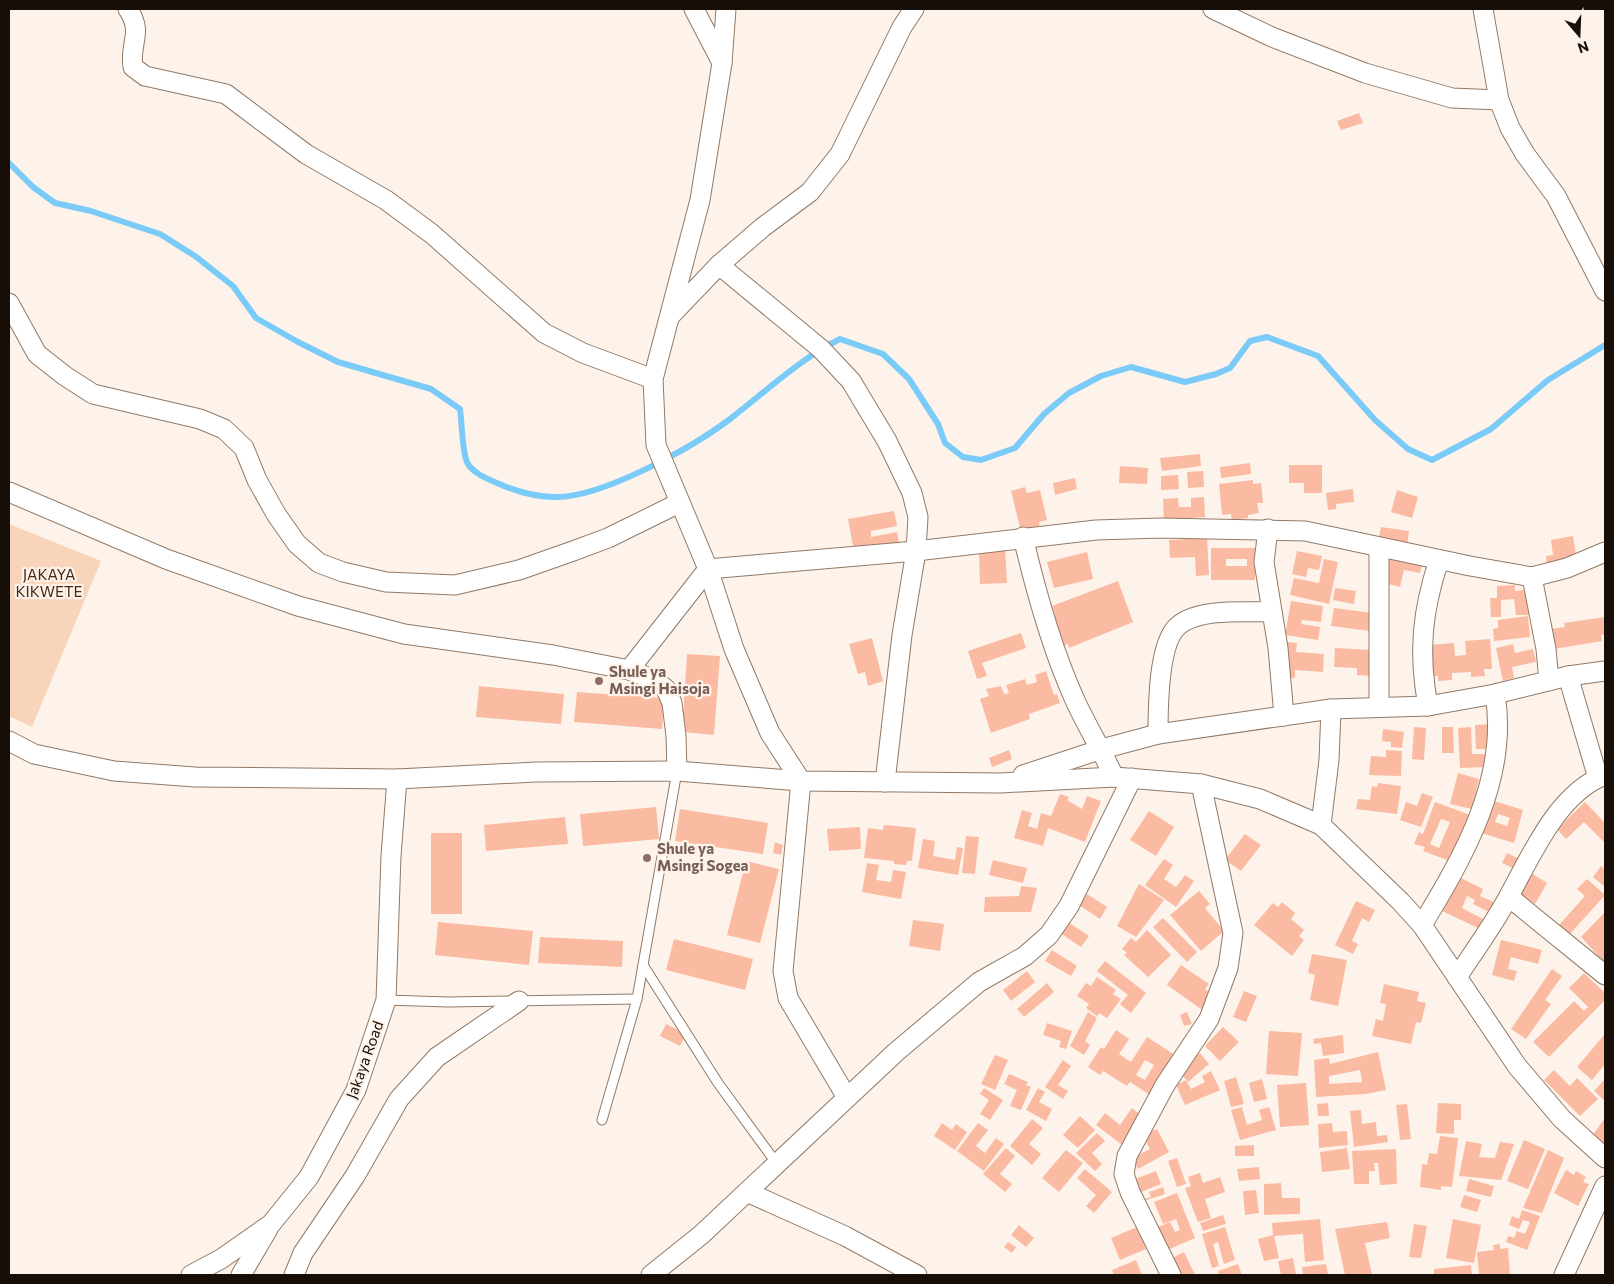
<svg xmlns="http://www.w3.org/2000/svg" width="1614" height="1284" font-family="Commissioner,sans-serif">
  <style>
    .green { fill: #f8d5ba }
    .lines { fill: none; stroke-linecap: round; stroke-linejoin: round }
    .stream { stroke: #7acbf8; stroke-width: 6 }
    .building { fill: #fabba2; fill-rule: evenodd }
    .service-casing { stroke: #917966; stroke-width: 11 }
    .minor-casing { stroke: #917966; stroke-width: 21 }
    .service { stroke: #fff; stroke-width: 9 }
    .minor { stroke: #fff; stroke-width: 19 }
    .education-dot { fill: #8d6e63; stroke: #fef3ea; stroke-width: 2 }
    .labels { text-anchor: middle; stroke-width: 4.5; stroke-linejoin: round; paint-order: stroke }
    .park-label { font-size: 15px; fill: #442a13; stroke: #fef3ea }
    .education-label { font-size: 15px; font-weight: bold; fill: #785e54; stroke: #fef3ea; text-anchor: start }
    .street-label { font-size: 15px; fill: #170e07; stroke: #fef3ea }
  </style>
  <rect width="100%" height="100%" fill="#fef3ea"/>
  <path class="green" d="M9 524 101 561 32 727 9 716Z"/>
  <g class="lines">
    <path class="stream" d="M9 163 33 187 55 203 91 211 160 234 195 256 233 286 256 318 298 342 338 362 431 389 460 409C462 422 462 451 467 462 472 474 493 481 504 486 521 493 537 497 555 497 602 498 693 447 730 419 765 392 801 358 840 339L883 354 909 379 938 424 945 443 963 457 981 460 1015 448 1044 414 1069 393 1101 376 1131 367 1185 382 1216 374 1230 368 1250 341 1267 337 1318 356 1375 420 1408 449 1432 460 1491 429 1548 380 1605 345"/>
  </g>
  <g class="building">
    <path d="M1359 113 1363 123 1341 130 1337 121Z"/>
    <path d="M1200 454 1201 466 1162 471 1160 458Z"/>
    <path d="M1250 463 1251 474 1221 478 1220 467Z"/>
    <path d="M1289 465H1322V493H1304V483H1289Z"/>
    <path d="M1120 466 1148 468 1147 484 1119 483Z"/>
    <path d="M1203 471 1204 487 1188 488 1187 472Z"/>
    <path d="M1178 475 1179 489 1161 490V476Z"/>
    <path d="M1075 478 1077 489 1055 495 1053 483Z"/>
    <path d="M1253 480V484L1261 483 1263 503H1257L1259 513 1248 515V518L1232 520 1231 514 1222 515 1219 484Z"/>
    <path d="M1025 487 1027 493 1040 490 1047 520 1039 522 1040 528 1021 532 1011 491Z"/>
    <path d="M1353 489 1354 502 1336 504V509L1328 510 1326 493Z"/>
    <path d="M1397 490 1418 497 1412 518 1391 512Z"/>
    <path d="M1204 497 1205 517 1164 520 1163 499 1178 498 1179 507H1191V498Z"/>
    <path d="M894 511 897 526 871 531V537L897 532 899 543 854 552 848 519Z"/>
    <path d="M1381 527 1409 531 1407 546 1378 542Z"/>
    <path d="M1573 536 1577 562 1547 566 1546 556 1553 555 1551 540Z"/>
    <path d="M1207 538 1209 575 1196 576 1195 557 1170 558 1169 540Z"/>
    <path d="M1005 548 1007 583 980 584 979 549Z"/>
    <path d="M1211 548H1256L1255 580H1211ZM1226 559H1247V566H1226Z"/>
    <path d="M1297 551 1322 556 1319 570 1308 568 1306 577 1292 574Z"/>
    <path d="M1087 552 1093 579 1054 588 1047 562Z"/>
    <path d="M1391 554 1423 561 1420 573 1404 570 1400 587 1385 583Z"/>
    <path d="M1324 559 1338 562 1329 604 1290 595 1294 578 1319 583Z"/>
    <path d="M1118 581 1133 622 1069 648 1068 644 1062 646 1051 616 1055 614 1052 606Z"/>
    <path d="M1515 585V591L1527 590 1529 615H1516L1514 599 1501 600V617H1491L1490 598H1497V586Z"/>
    <path d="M1335 588 1356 591 1354 604 1333 600Z"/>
    <path d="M1291 601 1323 606 1321 622 1302 620 1301 624 1320 627 1318 640 1285 635Z"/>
    <path d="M1334 608 1373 613 1370 631 1331 626Z"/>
    <path d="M1528 616 1530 637 1494 641 1493 629 1498 628V620Z"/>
    <path d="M1605 617V635H1601L1602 641 1548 650 1545 630 1565 627 1564 623Z"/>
    <path d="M1021 633 1026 648 982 663 987 676 977 679 968 651Z"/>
    <path d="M872 638 883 681 868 686 865 672 858 674 849 644Z"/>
    <path d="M1490 639 1492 669H1484L1485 676 1471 677V672L1452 673V680L1438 681V676H1432L1429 645 1454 643 1455 656 1466 655 1465 641Z"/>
    <path d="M1287 642 1297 643 1296 652 1324 654 1323 672 1295 670V678L1284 677Z"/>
    <path d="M1513 644 1515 653 1533 649 1536 662 1512 667 1514 678 1503 681 1496 648Z"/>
    <path d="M1335 648 1372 650 1370 676 1357 675V668L1334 667Z"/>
    <path d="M687 654 720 656 714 735 682 732Z"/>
    <path d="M1046 671 1054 695 1057 694 1060 703 1029 714 1030 719 991 733 980 699 989 696 986 689 1001 686 1004 694 1009 693 1006 685 1025 679 1027 685 1037 682 1035 675Z"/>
    <path d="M479 686 564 694 561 724 476 717Z"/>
    <path d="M577 692 664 698 662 729 574 722Z"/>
    <path d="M1493 724 1494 749H1476L1475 725Z"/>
    <path d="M1414 727 1426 728 1424 760 1412 759Z"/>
    <path d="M1442 727H1453L1454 753H1442Z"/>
    <path d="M1471 727 1472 754H1487V767L1460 768 1458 728Z"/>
    <path d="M1383 729 1404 732 1402 748 1391 747V742L1382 741Z"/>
    <path d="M1009 750 1012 759 992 767 989 758Z"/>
    <path d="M1386 750 1402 751 1401 776 1369 775 1371 756 1386 757Z"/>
    <path d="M1458 773 1479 779 1472 809 1450 804Z"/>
    <path d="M1378 783 1401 786 1397 814 1356 809 1358 799 1370 800 1372 786 1377 787Z"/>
    <path d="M1422 793 1433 797 1421 827 1400 820 1406 802 1417 806Z"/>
    <path d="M1060 794 1069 797 1067 800 1082 809 1087 796 1101 801 1085 842 1048 828 1043 846 1014 838 1022 810 1032 813 1028 826 1037 829 1041 813 1051 816Z"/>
    <path d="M1488 799 1523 810 1514 843 1478 832ZM1498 814 1510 818 1507 826 1495 822Z"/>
    <path d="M1435 802 1473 816 1455 863 1423 851 1425 847 1414 844 1419 832 1423 834ZM1441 819 1450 822 1439 848 1430 844Z"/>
    <path d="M1585 802 1605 823V843L1584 822 1566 839 1557 829Z"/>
    <path d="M656 807 659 839 583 846 580 814Z"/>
    <path d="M680 809 768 823 763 854 675 841Z"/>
    <path d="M1149 811 1174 827 1156 856 1130 840Z"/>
    <path d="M565 817 568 844 486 851 484 825Z"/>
    <path d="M884 825 916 828 912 861H907L906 865 894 864V861L864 858 868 828 883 830Z"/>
    <path d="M860 827 861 849 829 851 827 829Z"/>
    <rect x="431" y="833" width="31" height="81"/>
    <path d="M1245 834 1261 845 1241 871 1225 860Z"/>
    <path d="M966 836 979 837 975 874 962 873Z"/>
    <path d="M923 839 935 841 933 856 955 860 957 847 963 848 958 875 918 868Z"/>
    <path d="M775 842 783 845 781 855 773 853Z"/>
    <path d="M1507 853 1522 860 1517 870 1502 863Z"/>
    <path d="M1164 859 1173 865 1164 879 1176 887 1185 875 1194 881 1176 907 1145 885Z"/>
    <path d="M993 860 1027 868 1023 883 989 875Z"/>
    <path d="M746 861 779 869 760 943 727 935Z"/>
    <path d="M867 863 879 865 876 880 891 882 893 870 906 872 901 899 862 892Z"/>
    <path d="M1601 866 1605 869V887L1593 877Z"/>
    <path d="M1531 873 1547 883 1535 904 1519 894Z"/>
    <path d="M1459 877 1483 889 1480 896 1496 903 1491 913 1473 904 1475 900 1467 896 1462 908 1483 919 1478 928 1442 911Z"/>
    <path d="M1587 879 1605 895 1570 934 1559 925 1585 896 1577 889Z"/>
    <path d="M1139 884 1164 900 1136 937 1117 926Z"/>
    <path d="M1021 886 1037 888 1031 912H984L985 897 1019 896Z"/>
    <path d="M1199 891 1210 904 1205 908 1224 931 1201 951 1170 915Z"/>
    <path d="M1087 894 1107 907 1100 919 1079 905Z"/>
    <path d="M1356 901 1375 910 1369 922 1362 918 1352 941 1358 944 1353 954 1335 945Z"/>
    <path d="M1282 902 1295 913 1291 919 1304 930 1299 936 1304 940 1292 956 1254 925 1273 903 1278 907Z"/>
    <path d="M1605 912V963L1581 937Z"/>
    <path d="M1163 918 1197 952 1187 962 1153 927Z"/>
    <path d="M913 920 944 924 940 951 909 946Z"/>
    <path d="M438 922 533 931 529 965 435 955Z"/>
    <path d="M1068 922 1089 936 1081 947 1060 933Z"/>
    <path d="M1147 930 1171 955 1148 977 1124 955 1127 953 1122 949 1131 938 1136 942Z"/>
    <path d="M540 937 623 941 622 967 538 963Z"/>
    <path d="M674 939 753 959 745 990 666 970Z"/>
    <path d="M1501 940 1542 950 1538 964 1511 957 1508 969 1517 971 1514 981 1492 975Z"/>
    <path d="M1052 950 1077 966 1071 976 1045 961Z"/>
    <path d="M1312 954 1347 960 1338 1006 1310 1000 1315 975 1308 973Z"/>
    <path d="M1105 961 1146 993 1131 1013 1120 1004 1128 995 1097 971Z"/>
    <path d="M1181 965 1209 984 1205 989 1212 994 1201 1009 1167 985Z"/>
    <path d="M1552 969 1562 976 1545 1000 1551 1004 1526 1039 1511 1029Z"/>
    <path d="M1027 971 1035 982 1011 1001 1003 990Z"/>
    <path d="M1584 973 1605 993V1000L1549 1057 1533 1042 1574 1001 1584 1011 1588 1007 1569 988Z"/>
    <path d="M1097 977 1116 990 1113 994 1121 999 1107 1018 1099 1013 1097 1016 1086 1008 1089 1004 1077 996 1086 983 1091 986Z"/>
    <path d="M1047 983 1054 992 1024 1017 1017 1009Z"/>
    <path d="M1384 984 1419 992 1417 1001 1426 1003 1421 1023 1416 1022 1411 1044 1372 1036 1376 1019 1383 1021 1386 1004 1380 1003Z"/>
    <path d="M1244 991 1257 996 1246 1022 1233 1017Z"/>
    <path d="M1088 1012 1097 1018 1085 1041 1090 1045 1084 1055 1070 1046Z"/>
    <path d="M1187 1012 1192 1024 1184 1026 1180 1015Z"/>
    <path d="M1047 1023 1072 1031 1066 1049 1059 1047 1061 1041 1043 1035Z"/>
    <path d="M666 1024 686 1034 680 1046 660 1036Z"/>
    <path d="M1223 1027 1239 1042 1220 1061 1205 1046Z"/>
    <path d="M1116 1030 1129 1039 1119 1054 1131 1062 1147 1037 1175 1055 1150 1095 1130 1082 1127 1086 1103 1071 1100 1075 1088 1067 1101 1047 1104 1049ZM1145 1060 1154 1065 1145 1080 1136 1075Z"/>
    <path d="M1269 1031 1302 1033 1298 1076 1266 1074Z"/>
    <path d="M1605 1034V1064L1592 1080 1577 1067Z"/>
    <path d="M1343 1035 1344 1053 1323 1056 1321 1043 1314 1044 1313 1039Z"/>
    <path d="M1378 1052 1386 1090 1366 1094 1316 1097 1314 1060 1329 1058 1330 1064ZM1360 1070 1362 1082 1329 1084V1076Z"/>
    <path d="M1200 1053 1209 1064 1188 1082 1178 1070Z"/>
    <path d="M995 1055 1008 1060 995 1090 981 1084Z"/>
    <path d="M1063 1060 1071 1066 1058 1085 1068 1091 1063 1099 1045 1087Z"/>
    <path d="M1554 1070 1570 1086 1577 1078 1598 1099 1580 1116 1544 1080Z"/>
    <path d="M1211 1071 1220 1090 1185 1105 1176 1085 1186 1080 1191 1089 1205 1082 1202 1076Z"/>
    <path d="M1009 1074 1028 1082 1026 1085 1031 1087 1021 1110 1010 1106 1017 1090 1004 1084Z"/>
    <path d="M1236 1077 1244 1104 1231 1107 1224 1081Z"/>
    <path d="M1262 1079 1267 1099 1254 1102 1249 1083Z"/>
    <path d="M1605 1079V1101L1594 1091Z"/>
    <path d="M1306 1083 1309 1125 1280 1127 1277 1085Z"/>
    <path d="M984 1088 1003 1100 990 1120 980 1114 989 1100 980 1094Z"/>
    <path d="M1038 1088 1045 1092 1039 1102 1052 1109 1046 1121 1026 1110Z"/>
    <path d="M1328 1103 1329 1116H1318L1317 1104Z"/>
    <path d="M1438 1103 1461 1104V1120H1454V1134L1436 1133Z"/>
    <path d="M1407 1104 1411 1139 1400 1140 1396 1105Z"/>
    <path d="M1242 1107 1247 1125 1262 1120 1259 1110 1269 1107 1276 1130 1240 1140 1231 1110Z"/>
    <path d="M1132 1108 1143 1117 1122 1145 1096 1125 1105 1113 1120 1125Z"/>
    <path d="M1361 1110 1362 1124 1376 1122 1377 1136 1387 1135 1388 1142 1354 1147 1350 1111Z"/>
    <path d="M1080 1116 1095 1130 1078 1148 1063 1135Z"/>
    <path d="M1605 1118V1144L1593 1135Z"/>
    <path d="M1032 1119 1043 1128 1029 1144 1041 1154 1032 1165 1010 1146Z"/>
    <path d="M942 1123 952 1130 956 1124 967 1132 955 1150 934 1136Z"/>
    <path d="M978 1123 988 1130 976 1146 985 1153 996 1138 1004 1144 984 1171 957 1151Z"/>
    <path d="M1332 1123 1333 1132 1347 1131 1348 1145 1319 1148 1318 1124Z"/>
    <path d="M1157 1129 1169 1152 1138 1169 1132 1158 1150 1149 1143 1136Z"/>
    <path d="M1097 1133 1105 1141 1092 1153 1102 1164 1095 1171 1076 1153Z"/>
    <path d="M1440 1136 1458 1138 1452 1187 1441 1186V1190L1420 1187 1422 1164 1427 1165 1429 1153 1437 1154Z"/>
    <path d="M1524 1140 1545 1149 1528 1189 1507 1181Z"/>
    <path d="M1466 1141 1482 1144 1479 1157 1495 1158 1500 1142 1514 1144 1501 1180 1459 1176Z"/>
    <path d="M1254 1145V1156H1235V1146Z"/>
    <path d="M1006 1148 1015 1156 1000 1174 1012 1184 1005 1192 983 1174Z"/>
    <path d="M1347 1148 1350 1169 1322 1172 1320 1152Z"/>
    <path d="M1396 1149 1397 1184 1380 1185 1378 1163H1374L1375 1171H1369V1184H1354L1352 1151Z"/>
    <path d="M1066 1150 1083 1163 1059 1192 1042 1178Z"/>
    <path d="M1548 1150 1564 1158 1542 1213 1523 1208Z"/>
    <path d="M1177 1158 1186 1184 1177 1187 1168 1161Z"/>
    <path d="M1259 1167 1260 1179 1239 1181 1237 1169Z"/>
    <path d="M1085 1169 1112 1192 1094 1213 1086 1206 1096 1195 1077 1178Z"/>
    <path d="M1566 1170 1574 1175 1576 1171 1586 1177 1583 1182 1589 1184 1578 1206 1554 1193Z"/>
    <path d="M1156 1171 1161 1184 1141 1192 1144 1199 1151 1197 1149 1192 1163 1187 1165 1194 1141 1202 1130 1181Z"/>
    <path d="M1200 1173 1203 1183 1220 1177 1225 1192 1205 1199 1211 1218 1198 1222 1185 1188 1191 1186 1188 1177Z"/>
    <path d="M1469 1179 1494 1186 1491 1197 1466 1191Z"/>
    <path d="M1281 1183 1282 1198H1300V1214L1264 1215V1184Z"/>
    <path d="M1256 1190 1259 1213 1245 1215 1243 1191Z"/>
    <path d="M1177 1193 1195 1238 1165 1251 1156 1228 1170 1222 1175 1232 1180 1230 1176 1219 1163 1224 1154 1202Z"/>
    <path d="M1464 1195 1481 1200 1477 1212 1460 1207Z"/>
    <path d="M1522 1210 1540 1216 1527 1250 1506 1242 1508 1236 1514 1238 1517 1231 1525 1234 1530 1222 1523 1220 1519 1229 1509 1225 1512 1216 1519 1219Z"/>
    <path d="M1223 1215 1226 1224 1203 1231 1200 1223Z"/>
    <path d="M1320 1219 1324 1260 1305 1262 1303 1234 1274 1236 1279 1258 1264 1261 1258 1239 1273 1235 1272 1223Z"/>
    <path d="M1453 1219 1481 1225 1474 1263 1446 1258Z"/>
    <path d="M1387 1222 1390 1238 1365 1243 1372 1275H1345L1335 1229Z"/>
    <path d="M1414 1224 1427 1226 1421 1258 1409 1257Z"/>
    <path d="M1019 1225 1034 1238 1026 1247 1011 1235Z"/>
    <path d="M1137 1227 1146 1249 1120 1260 1111 1238Z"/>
    <path d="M1225 1227 1235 1260 1224 1264 1218 1242 1213 1244 1219 1266 1212 1268 1202 1234Z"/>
    <path d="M1008 1242 1016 1247 1012 1253 1004 1247Z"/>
    <path d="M1500 1244V1249L1508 1248 1510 1275H1479L1477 1252 1494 1250 1493 1245Z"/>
    <path d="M1184 1252 1195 1275H1177L1170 1259Z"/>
    <path d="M1293 1258 1296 1275H1281L1278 1261Z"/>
    <path d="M1136 1260 1142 1275H1114L1112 1270Z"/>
    <path d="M1238 1264 1242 1275H1219L1218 1271Z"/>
    <path d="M1326 1264 1328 1275H1303L1302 1267Z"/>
    <path d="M1471 1265 1472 1275H1434V1269Z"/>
  </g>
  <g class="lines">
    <defs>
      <g id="service">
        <path d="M643 965 718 1083 777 1164"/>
        <path d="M386 1000 448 1002 637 999"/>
        <path d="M602 1120 637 999 677 771"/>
      </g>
      <g id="minor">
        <path d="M128 9C144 34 129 42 133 67L145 76 226 94 306 154 386 200 432 234 544 333 583 353 653 379"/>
        <path d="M694 9 722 63"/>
        <path d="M726 9 722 63 700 200 653 379 656 445 708 569 734 649 770 733 801 781 783 971 788 998 846 1096"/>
        <path d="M1213 9 1272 37 1365 73 1452 98 1499 100"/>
        <path d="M1483 9 1499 100 1510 128 1525 154 1556 196 1605 291"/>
        <path d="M719 265 821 349 851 381 887 441 912 493 918 517 916 551 902 635 885 782"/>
        <path d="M9 303 37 354 65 376 93 394 200 419 224 429 244 448 257 480 276 514 297 544 319 563 343 572 386 582 455 585 519 570 573 551 608 538 679 503"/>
        <path d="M672 314 719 265 763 227 810 192 840 154 902 27 914 9"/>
        <path d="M9 492 166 559 298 606 404 634 553 655 629 670 653 679 666 689 672 703 676 736 677 771"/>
        <path d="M1268 529 1264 562 1278 648 1284 716"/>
        <path d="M1023 537C1036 592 1051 647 1074 698 1086 725 1102 750 1114 777"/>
        <path d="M1379 547V706"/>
        <path d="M1532 577 1546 649 1549 681"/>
        <path d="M629 670 708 569 916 551 1096 530 1161 528 1305 531 1470 566 1532 577 1567 568 1605 552"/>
        <path d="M1568 676 1598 778"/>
        <path d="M1428 706C1418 653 1422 611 1439 560"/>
        <path d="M1158 734C1158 708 1158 643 1178 626 1198 608 1246 612 1272 612"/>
        <path d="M9 741 34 754 114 771 195 777 397 779 536 772 677 771 801 781 1000 783 1114 777 1201 784 1260 799 1321 825 1400 901 1422 925 1517 1066 1562 1119 1605 1158"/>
        <path d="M1023 775 1102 749 1158 734 1331 709 1428 706 1495 694 1568 676 1605 671"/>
        <path d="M1321 825 1329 760 1331 709"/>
        <path d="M1509 897 1605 975"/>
        <path d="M1422 925C1464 856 1509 778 1495 694"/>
        <path d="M1457 977C1475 950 1494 924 1509 896 1532 854 1558 793 1605 775"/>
        <path d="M747 1192 845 1236 917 1275"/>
        <path d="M191 1275 221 1259 271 1224 309 1177 356 1090 386 1000 391 856 397 779"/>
        <path d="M241 1275 268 1229"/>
        <path d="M294 1275 303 1253 355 1176 399 1099 437 1057 519 1001"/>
        <path d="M651 1275 701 1235 896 1052 979 982 1025 956 1049 935 1069 906 1132 778"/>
        <path d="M1171 1275 1130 1192 1124 1174 1127 1156 1165 1085 1209 1019 1228 968 1233 933 1201 784"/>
        <path d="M1564 1275 1605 1186"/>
      </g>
    </defs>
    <use href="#service" class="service-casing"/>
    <use href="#minor" class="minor-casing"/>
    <use href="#service" class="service"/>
    <use href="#minor" class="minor"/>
  </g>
  <g class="education-dot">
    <circle cx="599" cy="681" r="5"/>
    <circle cx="647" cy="858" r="5"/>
  </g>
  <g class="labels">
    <g class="park-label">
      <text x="49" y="580">JAKAYA<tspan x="49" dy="17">KIKWETE</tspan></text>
    </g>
    <g class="education-label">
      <text x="609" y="677">Shule ya<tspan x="609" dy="17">Msingi Haisoja</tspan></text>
      <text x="657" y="854">Shule ya<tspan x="657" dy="17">Msingi Sogea</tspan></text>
    </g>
    <g class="street-label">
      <text transform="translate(365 1060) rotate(-70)" y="5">Jakaya Road</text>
    </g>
  </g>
  <rect width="1614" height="1284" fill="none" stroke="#170e07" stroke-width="20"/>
  <g transform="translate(1579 35) rotate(161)" stroke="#fef3ea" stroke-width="4" paint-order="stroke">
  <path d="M0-4L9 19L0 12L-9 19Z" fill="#170e07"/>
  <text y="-8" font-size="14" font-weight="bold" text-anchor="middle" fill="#170e07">N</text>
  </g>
</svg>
